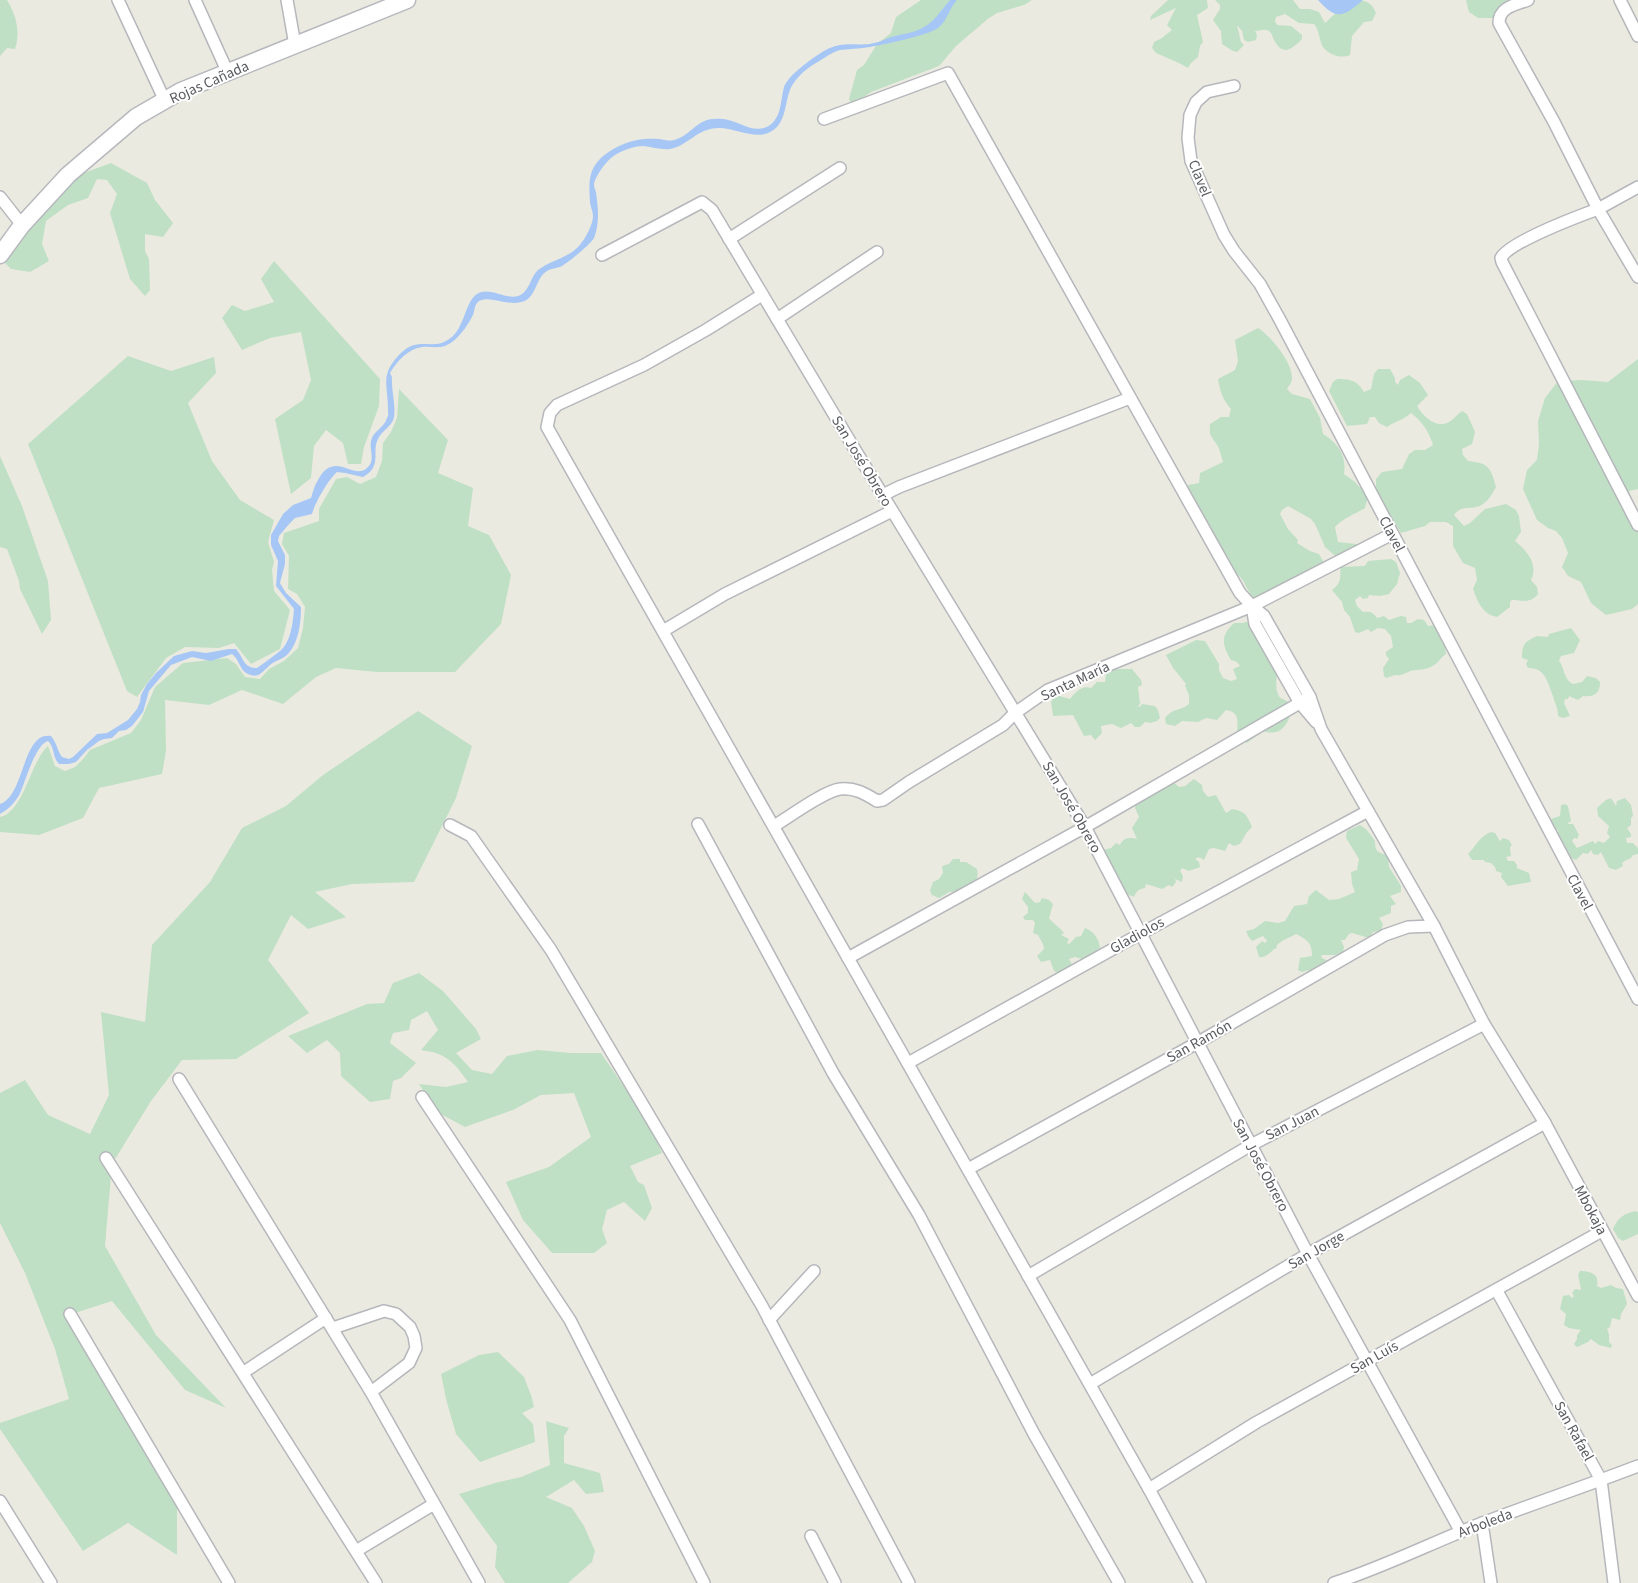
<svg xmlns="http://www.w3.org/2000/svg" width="1638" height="1583" font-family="'Source Sans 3',sans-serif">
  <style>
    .green { fill: #bfe0c4 }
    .water { fill: #a6c7f5 }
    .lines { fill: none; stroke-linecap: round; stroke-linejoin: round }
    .minor-casing { stroke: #b6b7bc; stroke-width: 14 }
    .secondary-casing { stroke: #b6b8be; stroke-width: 19 }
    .minor { stroke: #fff; stroke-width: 11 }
    .secondary { stroke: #fff; stroke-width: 16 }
    .labels { text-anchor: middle; stroke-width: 4; stroke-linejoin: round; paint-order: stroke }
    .street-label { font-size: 15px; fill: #595b60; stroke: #fff }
  </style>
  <rect width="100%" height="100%" fill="#ebeae1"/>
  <g class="green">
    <path d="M0 0H7C16 15 21 32 15 49L7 48 0 56Z"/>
    <path d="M921 0H1032L1024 5 997 13 989 18 956 46 939 66 871 92 861 99 851 103 849 99 857 70 864 65 877 44 891 33 896 17Z"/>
    <path d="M1168 0H1207L1208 8 1197 15 1203 42 1200 46 1198 57 1191 63 1188 68 1179 63 1156 53 1152 48 1154 42 1162 38 1172 30 1167 25 1176 8 1150 20 1151 16Z"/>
    <path d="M1215 0H1293L1300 9H1310L1319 12 1325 23 1350 0C1363 0 1371 0 1376 13L1372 21 1364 22 1352 36 1350 55C1341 59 1329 55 1323 47 1319 41 1320 31 1314 24L1299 23 1285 14 1276 17 1275 21 1277 25 1291 26 1302 35V39C1292 49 1283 57 1274 40 1272 36 1272 32 1267 30 1263 29 1259 31 1255 31L1257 35 1256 40 1248 42 1244 40 1242 31 1237 25 1241 42 1244 45 1237 52 1233 51 1222 44 1221 31 1213 20 1220 9V5Z"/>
    <path d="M1466 0H1518L1504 3 1497 8V16L1493 18H1478L1469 12Z"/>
    <path d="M111 163 147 183 155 200 173 223 163 237 145 234V251L149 259 150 290 145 296 130 279 110 213 117 194 107 180 97 179 88 198 68 205 46 221 42 244 49 261 30 272 11 269 3 261 29 223 73 177Z"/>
    <path d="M274 261 380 379 379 406 364 447 361 464H348L343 443 326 430 314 446 311 478 291 494 275 419 303 400 311 380 301 332 270 338 242 350 222 318 232 305 245 311 274 302 261 279Z"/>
    <path d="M1258 328C1270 335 1293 363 1292 378 1292 382 1289 386 1287 389L1292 394 1310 399 1320 418 1323 434C1338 443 1347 456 1344 474L1355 482 1368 496 1365 508C1355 514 1342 519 1335 527L1338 542 1366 545 1350 558 1334 555 1325 547 1315 524 1311 519 1288 506 1282 510 1280 514 1288 529 1298 540 1297 543 1310 551 1319 554 1324 563 1320 569 1294 591 1257 600C1245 592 1247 580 1235 573 1224 556 1187 502 1188 485L1199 483 1200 473 1223 462C1221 456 1220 449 1217 445 1211 435 1209 437 1210 424L1221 417H1229L1231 409C1223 400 1220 392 1218 379L1235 370 1238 361 1235 340Z"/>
    <path d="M128 356 171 371 214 357 216 373 188 403 212 461 240 500 274 520 268 542 274 562 272 570 274 591 290 610 280 649 251 664 234 643 219 648 185 647 166 658 137 697 127 691 28 444Z"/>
    <path d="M1638 359V489L1629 491 1638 520V604L1632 609 1606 615 1591 603 1581 582 1568 576 1562 567 1568 553 1562 538 1556 531 1548 528 1537 520 1523 489 1527 470 1537 460 1539 444 1538 421 1545 398 1558 381 1582 380 1608 382Z"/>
    <path d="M1378 369H1390L1395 378V382L1398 385 1400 380 1409 375 1420 383 1428 395 1417 406C1423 417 1437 429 1449 422 1454 419 1458 414 1462 411L1467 414 1475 432 1472 444 1462 449 1463 455 1468 461C1489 463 1491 468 1496 487 1492 495 1485 506 1476 507 1466 509 1461 506 1454 515L1464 526 1470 523 1485 509 1506 504 1516 510 1519 516 1521 532 1515 541C1526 550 1539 564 1531 580L1537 587 1538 594C1530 604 1523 600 1512 600L1510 602V607L1497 617C1482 614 1478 602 1473 589L1477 580 1475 568 1463 563 1453 546V526L1446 522H1430L1425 526 1401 533 1376 491V479L1382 472 1402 469 1409 454 1415 450H1425L1433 445C1429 432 1423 422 1411 413 1404 420 1395 421 1387 427L1379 423 1375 417H1370L1367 424 1347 426 1329 391 1333 382 1337 379C1350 379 1357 380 1364 392L1371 389 1374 374Z"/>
    <path d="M399 389 448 440 438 473 473 488 468 526 489 535 511 575 501 624 455 672H377L336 668 316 677 283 704 242 690 209 705 165 700 166 751 162 774 99 788 83 818 39 835 0 832V817C24 812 30 762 48 746L55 766 65 771 75 767 84 758 90 750 131 733 141 720 155 687 183 663 227 658 236 664 245 677 260 679 269 669 284 661 298 648 303 628 305 607 297 594 288 589 289 556 282 544 284 533 319 521V509L336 479 347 477 360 484 376 477 382 461 383 443 391 432 397 418Z"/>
    <path d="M0 456 22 506 48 581 51 620 42 634 20 589 19 581 7 549 0 547Z"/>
    <path d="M1391 559 1396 562 1400 573 1397 584 1389 594 1380 596 1369 595 1368 598 1363 599 1360 596 1355 600 1357 606 1363 612C1370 611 1373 612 1377 618L1384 616 1389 620 1401 616 1406 617 1407 623H1411L1418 619 1424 620 1428 626 1436 625 1445 645 1446 654C1441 657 1439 662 1434 665 1425 671 1418 669 1410 671 1404 674 1401 676 1395 675L1386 678 1384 676 1383 668 1389 659 1386 655V652L1393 647 1391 636 1385 629 1378 628 1371 632 1368 629 1359 633 1355 632 1350 617 1344 610 1342 602 1332 590C1343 581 1339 578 1341 567L1365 566 1368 561Z"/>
    <path d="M1246 622 1251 623C1264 634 1281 644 1284 662 1277 668 1274 685 1278 694 1279 699 1285 699 1288 702 1290 704 1291 706 1292 709 1288 725 1281 737 1263 731L1247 743 1237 735C1237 723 1241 712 1226 710L1217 720 1206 718 1198 722 1182 721 1175 726 1166 724 1165 718C1174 707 1179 712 1189 704V695L1185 686 1186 684 1173 668 1166 655 1196 640 1205 641 1219 664V670L1223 678 1231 681 1237 679 1233 669 1240 666 1237 662 1231 660C1222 645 1220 636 1234 623H1242Z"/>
    <path d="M1571 628 1580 640 1574 653 1561 656 1559 661C1565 668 1563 679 1573 684L1582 682 1587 676 1596 678 1600 682C1600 694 1594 697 1583 696L1578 700 1569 696 1568 699H1565L1564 703 1570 716 1563 718 1558 716C1558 706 1555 705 1553 696 1548 683 1545 667 1528 668L1526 664 1528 660 1522 658C1522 643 1525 642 1537 636L1548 637 1549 634Z"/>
    <path d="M1112 669H1132L1141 680 1142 685 1138 687 1140 704 1138 706 1140 707 1142 704 1155 706 1158 710 1160 718 1156 722V721L1151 723 1145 722 1140 727H1135L1131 723 1121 728 1112 724 1101 726 1102 733 1095 740 1091 735 1084 736 1073 715 1053 716 1051 702 1056 695 1070 699C1076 692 1081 685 1091 688L1097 682H1105L1106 674Z"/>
    <path d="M418 711 472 746 456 798 414 882 352 884 315 892 346 917 308 929 291 915 268 960 309 1013 236 1059 182 1060 151 1101 112 1164 105 1246 156 1335 226 1408 185 1390 112 1301 75 1313 177 1484V1555L128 1523 83 1551 0 1429V1423L69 1399 55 1349 25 1273 0 1223V1093L25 1080 48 1115 90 1134 109 1095 101 1012 145 1022 152 945 210 882 242 828 286 806 323 775Z"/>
    <path d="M1194 779 1202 785 1203 791 1208 797 1216 795 1226 813 1232 809C1245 811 1247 815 1252 827L1247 832 1240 844 1234 846 1229 843 1225 851 1214 848 1209 849 1204 860 1199 857 1195 859 1199 862 1200 867 1189 871 1182 868 1180 871 1183 876 1182 882 1175 879 1176 882 1172 887 1169 885 1162 889 1146 884 1145 888C1138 889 1136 892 1134 897 1126 893 1121 895 1115 892 1106 887 1102 861 1099 851L1111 848 1116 843 1120 845C1123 837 1131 837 1137 839L1132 828 1139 817 1135 808 1141 787 1159 788 1173 782 1179 787 1185 786Z"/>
    <path d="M1611 798 1616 806 1617 801 1625 798 1631 805 1633 816 1631 818V825L1627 828 1631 834V837L1626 838 1627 843H1633L1638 848V854L1633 855C1631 860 1626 859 1622 863L1623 866 1616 870 1609 868 1601 852 1598 855 1593 854 1591 850 1588 854 1583 853 1576 860C1565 856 1567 853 1564 843L1558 838V830L1552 827 1550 821 1551 819 1560 816 1561 805 1565 804 1568 806 1571 821 1567 824H1573L1579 835 1577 839 1574 838 1572 841 1577 848 1593 841 1595 844 1598 841 1604 843 1610 837 1607 833 1609 826 1598 816 1597 808 1606 800Z"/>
    <path d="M1360 825 1367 830 1375 841C1375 852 1378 853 1388 855L1389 867 1401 886V892L1390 896 1396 904 1391 906V913L1379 918 1383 924 1381 931 1373 932 1369 938 1352 933 1349 934 1345 940H1341L1344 947 1343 952 1335 955H1322L1321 957 1327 961 1326 965 1310 973 1308 970 1302 972 1298 970 1300 958 1312 956C1312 943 1308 940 1296 934 1288 939 1285 938 1277 945L1276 949H1274C1270 953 1265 958 1259 957L1256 947 1262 941 1265 943 1267 941 1263 936 1252 941 1248 936 1246 931 1254 929 1265 921 1278 923 1285 921 1294 906 1307 904 1309 896 1316 890 1329 900 1339 899 1355 892 1352 884 1351 872 1357 870 1359 859 1346 838 1347 831Z"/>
    <path d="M1491 832 1495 833 1500 841 1503 838 1509 840 1512 845 1510 847 1511 856 1506 857 1508 861H1514L1517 865V868L1529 873 1531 882 1508 886 1501 877 1502 873 1496 871 1495 867 1491 863 1485 862 1484 860H1472L1468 854C1476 846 1480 836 1491 832Z"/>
    <path d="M953 859H960V862H966L977 869C980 881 972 887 960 891 956 893 953 891 949 892 946 894 942 896 939 898L932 895 930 891 933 882 939 879 943 873 942 866 949 864Z"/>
    <path d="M1025 892 1035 903 1040 902 1042 898 1049 900 1053 904 1049 918C1053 924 1060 927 1064 933L1061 935 1069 939 1067 943 1069 944 1076 937 1081 936 1085 928C1093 931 1099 938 1100 948L1097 950 1098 955 1085 960 1075 957 1069 959 1076 972 1059 973 1054 971 1050 960 1041 962 1037 956 1044 949 1043 944 1038 935 1033 933 1035 923 1033 920H1025L1023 917 1028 913V907L1022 899Z"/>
    <path d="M419 973 443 991 476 1029 481 1039 456 1053 472 1070 492 1074 507 1056 538 1050 571 1053H601L648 1122 662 1153 630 1166 638 1182 644 1185 652 1208 645 1221 624 1202 607 1210 602 1229 607 1243 594 1253H552L523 1220 506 1182 549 1167 591 1137 574 1093 541 1095 513 1110 465 1127 437 1112 419 1084 446 1087 468 1082C454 1062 446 1053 421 1050L438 1030 427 1011 411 1020 409 1030 393 1033 390 1043 416 1063 401 1078 393 1081 390 1099 370 1102 341 1076 340 1053 327 1040 307 1053 288 1036 367 1004 384 1003 393 983Z"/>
    <path d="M1635 1211 1638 1212V1234L1623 1241 1618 1238 1613 1229C1618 1217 1624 1214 1635 1211Z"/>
    <path d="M1580 1271C1590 1271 1600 1274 1597 1286L1601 1288 1611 1285 1616 1288 1623 1289 1627 1304 1621 1314 1620 1320 1612 1318 1610 1327 1607 1329 1609 1334V1342L1612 1345 1611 1348 1599 1345 1591 1339 1588 1342 1577 1347 1574 1344 1577 1339V1335L1581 1330 1569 1328 1564 1325 1566 1314 1560 1309 1563 1296 1569 1295 1572 1298 1574 1296 1572 1293 1575 1289 1581 1290 1578 1275Z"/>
    <path d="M498 1352 524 1377 532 1398 534 1407 522 1413 533 1424 535 1442 480 1462 456 1434 446 1399 441 1374 479 1355Z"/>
    <path d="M546 1421 569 1428 564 1436V1463L600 1473 604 1492 586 1494 574 1480 546 1497 572 1508 584 1526 595 1551 592 1562 568 1583H505L495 1567 497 1546 459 1494 495 1483 521 1477 550 1465Z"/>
  </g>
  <g class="water">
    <path d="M950 0H957C949 8 948 20 938 28 927 36 878 46 863 48 856 49 847 49 840 50 832 52 823 59 816 63 807 68 799 75 793 84 783 99 789 125 768 133 755 139 734 128 719 128 697 128 688 146 670 149 661 150 652 147 643 146 633 146 618 152 611 158 605 163 595 177 594 184 594 187 595 190 596 192 598 207 600 223 594 238 590 245 570 261 562 266 558 268 552 268 547 271 537 277 537 291 528 299 512 310 492 294 479 301 474 305 475 310 473 315 469 323 460 337 452 342 442 350 433 346 422 347 408 349 397 361 390 373L392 377C391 390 396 404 394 417 392 427 382 430 378 439 371 452 383 466 363 477L345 473 337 472C328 480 315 503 312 514L295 518 290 523 279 536 278 541 285 555V564L280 583 286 593 301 607C301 622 299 642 288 654 282 660 273 661 268 667 262 672 258 679 248 674 239 670 240 660 232 654L211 661 192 657 171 665 149 691 143 712 132 726 126 730 119 731 112 738 104 739 99 741 87 750 76 762 69 764H59C52 757 55 747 48 741 36 744 26 779 21 791 17 801 9 809 0 814V804C25 796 22 731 51 736 57 743 57 750 62 757L69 759 73 757 97 734 107 733 128 720 137 709 140 702 141 695 147 684 156 673 174 656 192 651 206 653 229 649H236C244 658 243 668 257 668 265 662 273 657 280 651 291 642 293 622 294 609L276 586 278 561 271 545V535L283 514 293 505 311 498C313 492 314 486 318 480 334 449 354 481 367 468 376 460 369 451 371 441 373 431 384 428 387 418 389 415 388 413 388 409 388 385 380 376 398 356 417 335 429 350 446 341 465 332 464 302 477 294 490 286 505 300 518 296 530 292 530 277 538 270 551 260 568 258 579 246 585 239 593 225 593 216 593 211 590 206 590 202 588 174 590 162 617 147 631 140 643 138 659 139 666 140 670 142 677 139 695 132 697 116 723 119 737 120 750 132 764 128 782 122 780 102 784 87 786 81 794 73 799 69 810 60 826 47 840 45 851 43 863 46 874 43 880 42 885 39 891 37 902 34 914 33 924 27 934 22 942 9 950 0Z"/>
    <path d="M1318 0H1363C1343 17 1337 21 1318 0Z"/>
  </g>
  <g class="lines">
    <defs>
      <g id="minor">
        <path d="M118 0 165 101"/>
        <path d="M195 0 228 73"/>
        <path d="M287 0 295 45"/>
        <path d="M1528 0C1515 5 1499 7 1499 23L1554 122 1598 209 1638 187"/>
        <path d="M1620 0 1638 36"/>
        <path d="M1234 86 1207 92 1196 102 1190 115 1188 138 1191 161 1224 235 1234 251 1260 284 1280 320 1638 999"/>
        <path d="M824 119 948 73 1240 593 1252 606 1264 616 1310 697 1321 729 1434 926 1484 1024 1545 1123 1638 1296"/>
        <path d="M0 197 22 225"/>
        <path d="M729 239 840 168"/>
        <path d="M602 255 702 202 712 210 854 448 1085 827 1308 1254 1461 1532"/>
        <path d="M1638 277 1598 209C1579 216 1509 242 1501 258L1502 262 1638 525"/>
        <path d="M762 295 706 330 644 365 557 405 550 413 547 427 1149 1489 1200 1583"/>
        <path d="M777 319 877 252"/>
        <path d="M883 495 899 487 1130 398"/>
        <path d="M1252 606 1255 624 1300 703 1316 722"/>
        <path d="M663 631 725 594 892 511"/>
        <path d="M698 824 833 1073 919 1215 1034 1434 1119 1583"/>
        <path d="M450 825 471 836 551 950 762 1306 909 1583"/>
        <path d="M774 826C789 817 824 791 840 789 854 787 866 794 877 801L883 800 909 782 1003 725 1015 713 1048 690 1252 606 1392 534"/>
        <path d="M848 958 1085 827 1310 697"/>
        <path d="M908 1063 1140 934 1368 811"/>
        <path d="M179 1079 371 1392 479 1583"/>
        <path d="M422 1097 570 1320 704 1583"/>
        <path d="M106 1158 376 1583"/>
        <path d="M968 1169 1197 1043 1385 935 1408 927 1434 926"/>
        <path d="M1028 1276 1251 1145 1484 1024"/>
        <path d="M1497 1291 1601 1480 1614 1583"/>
        <path d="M70 1314 229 1583"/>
        <path d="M769 1320 814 1271"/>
        <path d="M333 1328 384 1311 396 1314 410 1327 414 1336 416 1348 409 1363 371 1392"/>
        <path d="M244 1372 326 1318"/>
        <path d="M1090 1384 1308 1254 1545 1123"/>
        <path d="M1149 1489 1257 1422 1602 1231"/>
        <path d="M0 1501 51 1583"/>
        <path d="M1482 1523 1491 1583"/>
        <path d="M811 1536 835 1583"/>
        <path d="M356 1551 434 1504"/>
        <path d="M1334 1583C1384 1567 1431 1543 1480 1524 1532 1504 1586 1486 1638 1466"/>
      </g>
      <path id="secondary" d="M0 255 22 225 68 175 136 117 181 91 407 0"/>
    </defs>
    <use href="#minor" class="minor-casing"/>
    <use href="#secondary" class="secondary-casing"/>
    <use href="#minor" class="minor"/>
    <use href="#secondary" class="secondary"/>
  </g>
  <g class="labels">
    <g class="street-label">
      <text transform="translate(209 82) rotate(-24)" y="5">Rojas Cañada</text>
      <text transform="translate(1200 178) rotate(68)" y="5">Clavel</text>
      <text transform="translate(862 461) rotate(59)" y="5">San José Obrero</text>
      <text transform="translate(1392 534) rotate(62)" y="5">Clavel</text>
      <text transform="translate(1075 681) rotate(-25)" y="5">Santa María</text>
      <text transform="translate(1072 807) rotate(60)" y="5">San José Obrero</text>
      <text transform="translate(1580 892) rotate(62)" y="5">Clavel</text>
      <text transform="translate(1137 935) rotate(-29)" y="5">Gladiolos</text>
      <text transform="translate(1199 1041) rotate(-29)" y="5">San Ramón</text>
      <text transform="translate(1292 1123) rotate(-27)" y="5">San Juan</text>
      <text transform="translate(1261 1165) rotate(62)" y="5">San José Obrero</text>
      <text transform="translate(1591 1210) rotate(62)" y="5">Mbokaja</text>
      <text transform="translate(1316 1250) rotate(-30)" y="5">San Jorge</text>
      <text transform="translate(1374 1357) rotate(-29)" y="5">San Luís</text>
      <text transform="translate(1574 1431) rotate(61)" y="5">San Rafael</text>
      <text transform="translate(1485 1523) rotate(-21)" y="5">Arboleda</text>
    </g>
  </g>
</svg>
